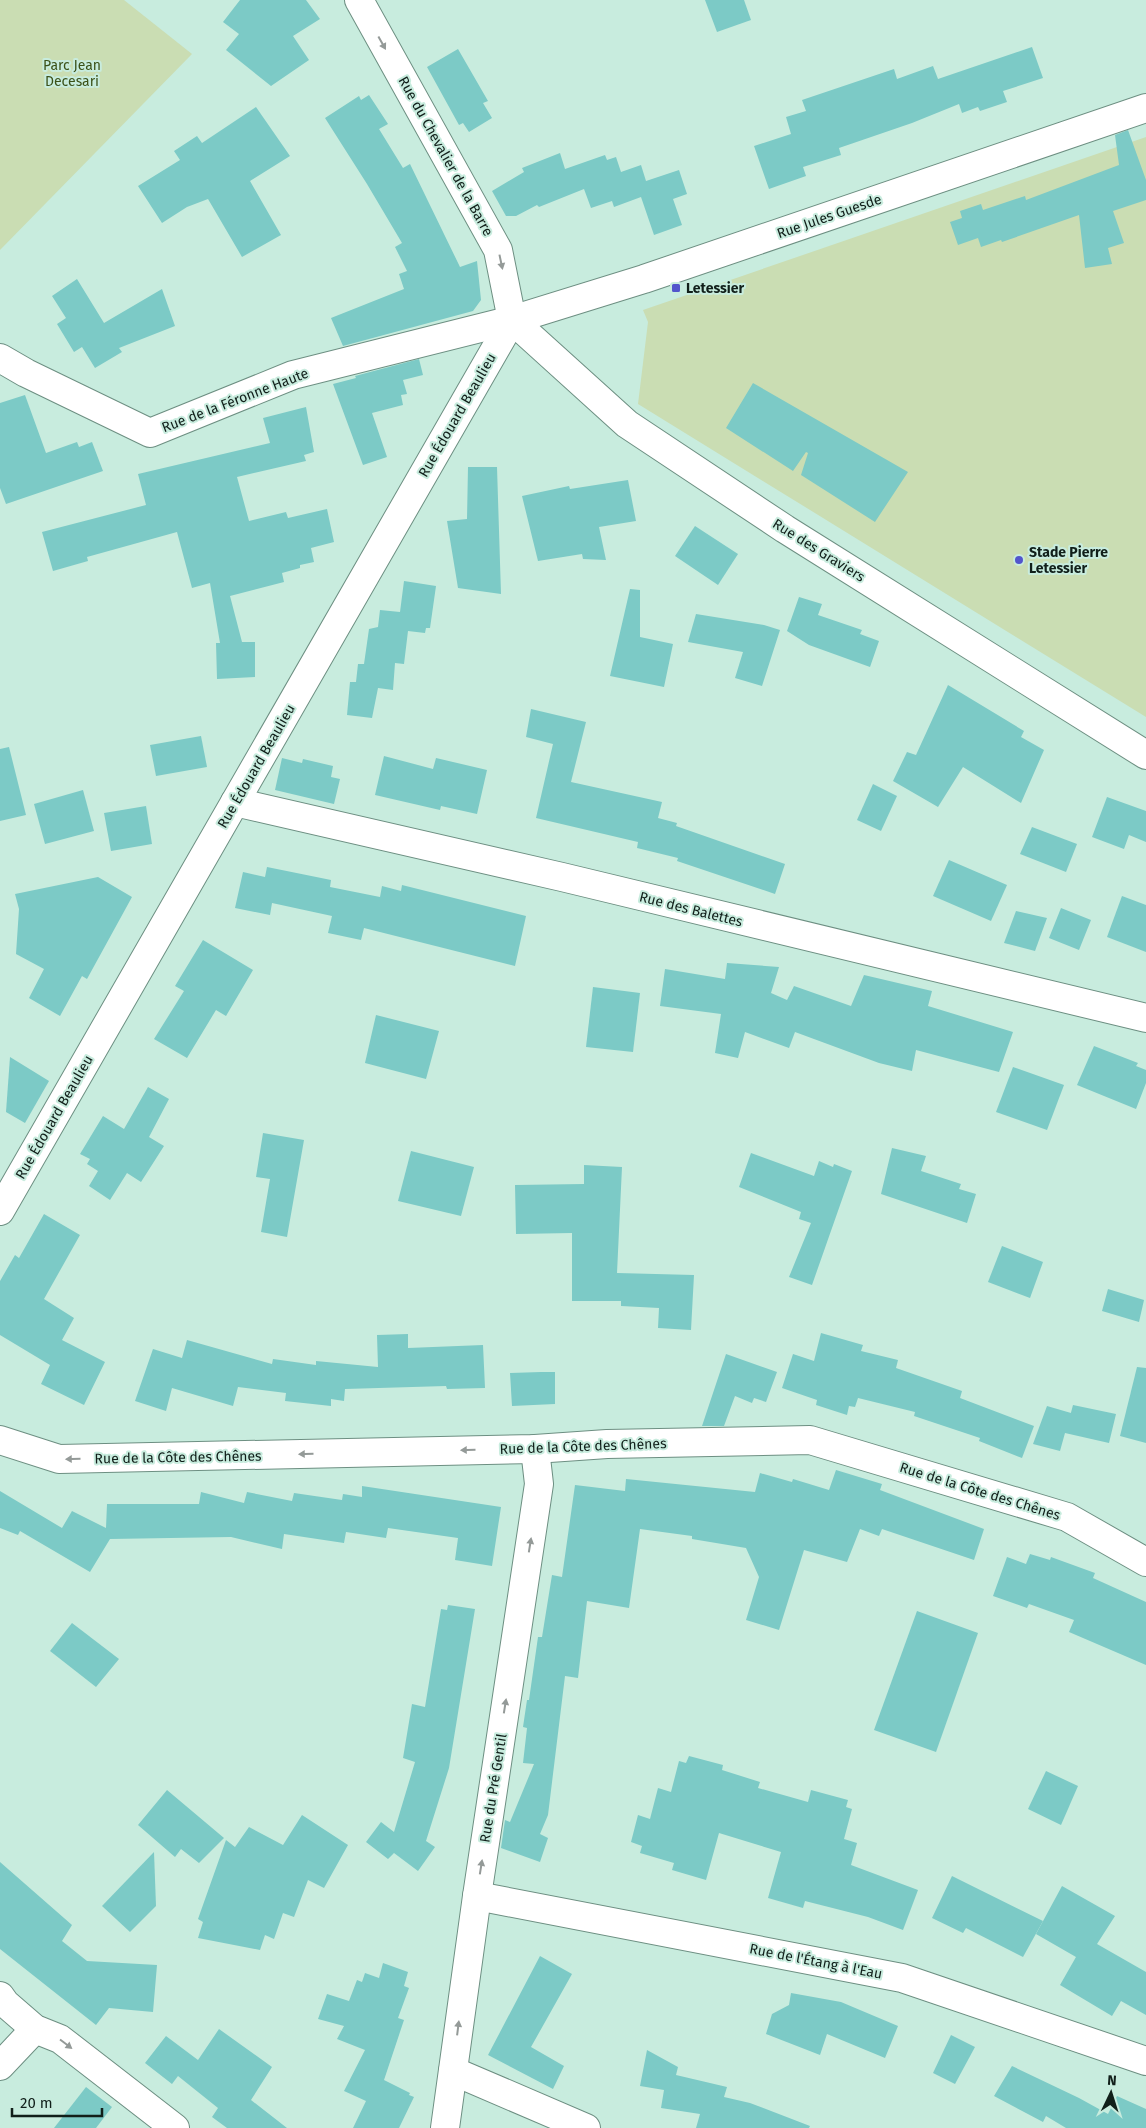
<svg xmlns="http://www.w3.org/2000/svg" width="1146" height="2128" font-family="'Fira Sans',sans-serif">
  <style>
    .green { fill: #caddb3 }
    .building { fill: #7ccac6 }
    .lines { fill: none; stroke-linecap: round; stroke-linejoin: round }
    .street-casing { stroke: #6d8f82; stroke-width: 30 }
    .secondary-casing { stroke: #6d8f82; stroke-width: 30 }
    .street { stroke: #fff; stroke-width: 28 }
    .secondary { stroke: #fff; stroke-width: 28 }
    .oneway { fill: #949a98 }
    .poi-dot { fill: #5255cc; stroke: #c8ecde; stroke-width: 2 }
    .labels { text-anchor: middle; stroke-width: 4; stroke-linejoin: round; paint-order: stroke }
    .park-label { font-size: 14px; fill: #3b5118; stroke: #c8ecde }
    .street-label { font-size: 14px; fill: #111f1a; stroke: #c8ecde }
    .poi-label { font-size: 14px; font-weight: bold; fill: #111f1a; stroke: #c8ecde; text-anchor: start }
  </style>
  <rect width="100%" height="100%" fill="#c8ecde"/>
  <g class="green">
    <path d="M0 0H124L192 54 0 250Z"/>
    <path d="M1146 137V717L638 404 648 322 643 310Z"/>
  </g>
  <g class="building">
    <path d="M240 0H306L320 19 293 36 309 60 271 86 226 50 239 34 223 22Z"/>
    <path d="M705 0H744L751 20 717 32Z"/>
    <path d="M1032 47 1043 78 1003 91 1007 102 980 111 978 107 962 113 959 104 912 123 839 148 841 155 803 167 806 176 769 189 754 146 791 134 786 117 806 111 802 100 894 69 897 79 933 66 938 79Z"/>
    <path d="M458 49 488 101 483 103 492 118 469 132 463 123 459 125 427 67Z"/>
    <path d="M369 95 388 124 379 129 403 168 410 164 460 267 477 261 481 300 473 311 343 346 331 318 404 289 399 274 407 271 395 247 402 243 367 184 325 118 359 96 361 100Z"/>
    <path d="M256 107 290 156 250 181 281 235 242 257 208 199 187 207 162 223 138 186 180 160 174 151 197 136 202 143Z"/>
    <path d="M1128 130 1146 180V200L1113 211 1124 243 1108 248 1112 264 1085 268 1079 215 1002 242 1001 240 981 247 978 238 958 245 950 222 962 218 960 211 981 204 983 210 1025 196 1026 200 1119 165 1115 135Z"/>
    <path d="M560 153 565 169 605 155 607 160 616 157 621 172 641 165 646 181 679 170 687 194 673 199 682 225 654 235 641 197 614 207 612 201 591 208 584 189 539 207 537 205 516 216H506L492 191 524 172 522 168Z"/>
    <path d="M77 279 104 323 162 289 175 326 119 348 122 352 95 368 82 347 74 352 57 324 66 318 52 296Z"/>
    <path d="M419 359 423 375 403 380 407 394 401 395 403 405 372 413 387 457 363 465 333 384 356 378 355 376Z"/>
    <path d="M753 383 908 472 875 522 801 475 808 453 806 452 793 471 726 428Z"/>
    <path d="M25 395 46 453 77 442 79 447 92 442 103 471 6 504 0 488V403Z"/>
    <path d="M306 407 314 452 304 455 306 461 237 477 249 521 286 512 288 518 327 509 334 542 311 548 314 562 300 565V568L282 573 284 582 230 596 242 642H255V677L217 679 216 643H220L210 583 192 588 177 532 87 557 88 561 53 571 42 532 146 505 138 474 270 443 263 418Z"/>
    <path d="M468 467H497L501 594 458 588 447 521 467 519Z"/>
    <path d="M628 480 636 521 599 527 606 560 583 559 582 554 538 561 522 496 569 486 570 489Z"/>
    <path d="M695 526 738 554 718 585 675 556Z"/>
    <path d="M404 581 436 586 430 628H426L425 633 408 631 404 664 395 663 393 690 378 688 372 718 347 715 350 682H356L358 664H364L369 629 378 627 380 610 400 612Z"/>
    <path d="M630 589 640 590V637L673 644 664 687 610 676Z"/>
    <path d="M799 597 822 604 818 615 862 630 860 634 879 641 870 667 809 645 787 631Z"/>
    <path d="M696 614 764 625 780 630 762 686 735 678 743 652 688 642Z"/>
    <path d="M948 685 1024 731 1021 737 1044 750 1021 803 963 767 938 807 893 781 907 752 916 755Z"/>
    <path d="M531 709 586 722 571 782 662 802 658 818 677 823 676 826 785 864 775 894 677 861 678 858 637 848 638 842 536 818 553 744 526 737Z"/>
    <path d="M201 736 207 767 156 776 150 745Z"/>
    <path d="M9 747 26 815 0 821V749Z"/>
    <path d="M384 756 433 769 436 758 487 770 477 814 441 806 440 810 375 795Z"/>
    <path d="M282 758 302 763 303 759 333 766 331 777 340 779 334 804 275 790Z"/>
    <path d="M873 784 897 796 881 831 857 820Z"/>
    <path d="M83 790 94 831 45 844 34 804Z"/>
    <path d="M1107 797 1146 811V842L1129 835 1124 849 1092 837Z"/>
    <path d="M146 806 152 844 111 851 104 813Z"/>
    <path d="M1032 827 1077 844 1066 872 1020 854Z"/>
    <path d="M949 860 1007 885 991 921 933 896Z"/>
    <path d="M267 867 331 880 330 887 380 897 382 886 401 891 402 885 526 916 515 966 364 928 361 940 328 933 332 916 272 903 270 915 235 908 243 872 265 877Z"/>
    <path d="M98 877 132 897 87 979 82 976 60 1016 29 998 44 969 16 954 19 909 15 894Z"/>
    <path d="M1122 896 1146 905V952L1107 937Z"/>
    <path d="M1061 908 1091 920 1079 950 1049 938Z"/>
    <path d="M1016 911 1047 918 1035 951 1004 943Z"/>
    <path d="M203 940 253 970 226 1016 216 1010 187 1058 154 1039 184 991 175 986Z"/>
    <path d="M727 963 779 967 771 993 787 1000 794 986 851 1006 864 975 932 991 928 1006 1013 1032 999 1072 916 1050 912 1071 879 1063 795 1032 789 1048 745 1032 738 1058 715 1053 721 1014 660 1006 665 969 725 979Z"/>
    <path d="M593 987 640 993 633 1052 586 1047Z"/>
    <path d="M376 1015 439 1031 426 1079 365 1063Z"/>
    <path d="M1094 1046 1138 1063 1136 1066 1146 1070V1083L1136 1109 1077 1085Z"/>
    <path d="M10 1057 49 1081 25 1123 6 1112Z"/>
    <path d="M1013 1067 1064 1085 1047 1130 996 1112Z"/>
    <path d="M148 1087 169 1099 149 1137 164 1146 141 1182 127 1173 110 1200 89 1186 98 1171 87 1164 90 1159 80 1154 103 1116 124 1129Z"/>
    <path d="M263 1133 304 1140 287 1237 261 1232 270 1179 256 1177Z"/>
    <path d="M892 1148 926 1156 921 1171 961 1184 959 1189 976 1194 967 1223 881 1194Z"/>
    <path d="M411 1151 474 1167 461 1216 398 1201Z"/>
    <path d="M751 1153 814 1176 819 1161 833 1167 834 1164 852 1171 812 1285 789 1277 811 1223 799 1219 801 1212 739 1187Z"/>
    <path d="M584 1165 622 1167 617 1273 694 1275 691 1330 658 1328 659 1308 621 1306V1301H572V1233L516 1234 515 1185 584 1184Z"/>
    <path d="M44 1214 80 1235 44 1299 74 1318 62 1340 105 1362 84 1405 41 1384 50 1365 0 1335V1281L15 1255 19 1258Z"/>
    <path d="M1002 1246 1043 1262 1030 1298 988 1282Z"/>
    <path d="M1108 1289 1144 1300 1139 1322 1102 1311Z"/>
    <path d="M821 1333 863 1345 861 1351 898 1360 896 1368 962 1391 960 1398 1034 1426 1022 1458 979 1441 980 1438 914 1416 915 1412 858 1398 855 1407 849 1406 847 1415 816 1405 817 1400 782 1388 793 1354 814 1361Z"/>
    <path d="M408 1334V1348L483 1345 485 1388 447 1389 446 1386 345 1389 344 1401 331 1399V1406L285 1401 286 1393 238 1387 233 1406 172 1388 166 1411 135 1401 153 1349 182 1358 187 1340 272 1364 273 1359 316 1365V1361L378 1367 377 1335Z"/>
    <path d="M726 1354 777 1372 766 1402 754 1398 752 1403 735 1396 724 1426H702Z"/>
    <path d="M1137 1367 1146 1368V1443L1120 1436Z"/>
    <path d="M541 1372H555V1404L512 1406 510 1373Z"/>
    <path d="M1073 1405 1116 1414 1109 1443 1065 1433 1060 1451 1033 1444 1047 1406 1071 1413 1069 1420Z"/>
    <path d="M836 1470 882 1484 880 1490 984 1529 974 1560 882 1529 879 1536 860 1529 847 1562 804 1550 779 1630 746 1620 759 1577 746 1548 692 1539V1536L640 1529 629 1608 587 1601 578 1678 565 1676 548 1815 540 1834 548 1838 540 1862 501 1848 505 1820 510 1822 534 1764 523 1763 527 1728 523 1727 527 1700H529L538 1637H542L552 1575 562 1577 575 1485 625 1491 626 1479 755 1492 760 1473 792 1482 793 1479 829 1490Z"/>
    <path d="M362 1486 501 1507 492 1566 455 1560 458 1538 388 1528 386 1538 346 1532 344 1543 284 1534 282 1549 231 1537 110 1539 90 1572 20 1531 18 1535 0 1528V1491L62 1528 72 1511 106 1528 107 1504H199L201 1492 244 1503 247 1492 292 1501 294 1493 342 1500 343 1494 362 1497Z"/>
    <path d="M1030 1554 1050 1560 1051 1557 1095 1573 1093 1578 1146 1602V1665L1069 1632 1074 1620 1029 1604 1027 1608 993 1596 1007 1557 1026 1564Z"/>
    <path d="M448 1605 475 1609 449 1768 426 1841 435 1847 418 1871 394 1853 388 1859 366 1842 381 1822 394 1832 415 1762 403 1758 412 1704 425 1707 441 1609 447 1610Z"/>
    <path d="M917 1611 978 1633 936 1752 874 1730Z"/>
    <path d="M72 1623 119 1659 96 1687 50 1651Z"/>
    <path d="M689 1756 723 1765 722 1770 760 1782 758 1788 808 1802 811 1790 848 1800 846 1807 852 1809 844 1839 857 1843 851 1865 918 1890 903 1930 868 1917 805 1901 803 1908 768 1898 781 1852 719 1833 706 1880 672 1870 674 1863 640 1853 642 1846 631 1842 638 1815 650 1819 658 1788 671 1792 679 1761 686 1763Z"/>
    <path d="M1046 1771 1078 1786 1061 1825 1028 1809Z"/>
    <path d="M167 1790 224 1838 199 1863 181 1849 175 1857 138 1825Z"/>
    <path d="M302 1815 348 1845 324 1888 308 1880 294 1917 283 1913 274 1939 265 1935 260 1950 198 1938 203 1922 198 1919 226 1840 235 1847 249 1827 283 1845Z"/>
    <path d="M154 1852 156 1906 130 1932 102 1906Z"/>
    <path d="M0 1862 72 1925 62 1941 87 1961 157 1965 153 2012 109 2008 96 2025 0 1949Z"/>
    <path d="M952 1876 1043 1921 1023 1957 966 1928 963 1933 932 1918Z"/>
    <path d="M1062 1886 1115 1916 1097 1944 1146 1972V2015L1121 2001 1112 2016 1060 1985 1076 1957 1036 1934Z"/>
    <path d="M540 1956 572 1974 531 2047 564 2066 553 2089 488 2055Z"/>
    <path d="M383 1963 408 1972 404 1986 409 1988 398 2018 404 2020 384 2080 410 2093 409 2095 414 2097 399 2128H353L366 2101 344 2091 365 2050 337 2039 344 2026 318 2019 327 1994 349 2001 357 1980 362 1982 365 1973 379 1978Z"/>
    <path d="M791 1993 841 2002 898 2026 885 2058 827 2034 820 2055 766 2034 772 2014 789 2005Z"/>
    <path d="M219 2029 272 2067 251 2100 287 2128H227L212 2117 218 2108 178 2076 172 2084 145 2063 166 2036 198 2060Z"/>
    <path d="M951 2035 975 2047 955 2084 933 2073Z"/>
    <path d="M647 2050 678 2067 676 2075 727 2087 724 2097 750 2103 810 2126 809 2128H696L700 2114 661 2108 664 2090 640 2086Z"/>
    <path d="M1012 2066 1079 2098 1108 2114 1117 2096 1146 2109V2128H1066L1046 2116 1043 2122 994 2096Z"/>
    <path d="M86 2087 112 2107 96 2128H54Z"/>
  </g>
  <g class="lines">
    <defs>
      <g id="street">
        <path d="M359 0 498 250 512 320"/>
        <path d="M512 320 627 424 785 529 1146 755"/>
        <path d="M0 358 26 373 150 433 293 375 512 320"/>
        <path d="M235 802 562 877 1146 1018"/>
        <path d="M0 1440 59 1459 535 1449 607 1444 810 1440 1067 1517 1146 1562"/>
        <path d="M477 1896 902 1978 1146 2061"/>
        <path d="M0 1996 5 2003 35 2029 60 2039 175 2128"/>
        <path d="M0 2066 35 2029"/>
        <path d="M453 2071 586 2128"/>
        <path d="M445 2128 477 1896 539 1484 535 1449"/>
      </g>
      <path id="secondary" d="M0 1211 512 320 644 279 1146 108"/>
    </defs>
    <use href="#street" class="street-casing"/>
    <use href="#secondary" class="secondary-casing"/>
    <use href="#street" class="street"/>
    <use href="#secondary" class="secondary"/>
  </g>
  <defs><path id="oneway-solid" d="M-6-.8H1V-3.2L6.5 0L1 3.2V.8H-6Z" transform="scale(1.25)"/></defs>
  <g class="oneway">
    <use href="#oneway-solid" transform="translate(382 43) rotate(61)"/>
    <use href="#oneway-solid" transform="translate(501 262) rotate(78)"/>
    <use href="#oneway-solid" transform="translate(468 1450) rotate(179)"/>
    <use href="#oneway-solid" transform="translate(306 1454) rotate(179)"/>
    <use href="#oneway-solid" transform="translate(73 1459) rotate(179)"/>
    <use href="#oneway-solid" transform="translate(530 1545) rotate(-81)"/>
    <use href="#oneway-solid" transform="translate(505 1706) rotate(-81)"/>
    <use href="#oneway-solid" transform="translate(481 1867) rotate(-81)"/>
    <use href="#oneway-solid" transform="translate(458 2028) rotate(-83)"/>
    <use href="#oneway-solid" transform="translate(66 2044) rotate(37)"/>
  </g>
  <g class="poi-dot">
    <rect x="671" y="283" width="10" height="10" rx="2.5"/>
    <circle cx="1019" cy="560" r="5"/>
  </g>
  <g class="labels">
    <g class="park-label">
      <text x="72" y="70">Parc Jean<tspan x="72" dy="16">Decesari</tspan></text>
    </g>
    <g class="street-label">
      <text transform="translate(446 156) rotate(61)" y="5">Rue du Chevalier de la Barre</text>
      <text transform="translate(829 216) rotate(-19)" y="5">Rue Jules Guesde</text>
      <text transform="translate(235 400) rotate(-21)" y="5">Rue de la Féronne Haute</text>
      <text transform="translate(457 415) rotate(-60)" y="5">Rue Édouard Beaulieu</text>
      <text transform="translate(819 550) rotate(32)" y="5">Rue des Graviers</text>
      <text transform="translate(256 766) rotate(-60)" y="5">Rue Édouard Beaulieu</text>
      <text transform="translate(691 909) rotate(14)" y="5">Rue des Balettes</text>
      <text transform="translate(54 1117) rotate(-60)" y="5">Rue Édouard Beaulieu</text>
      <text transform="translate(583 1446) rotate(-2)" y="5">Rue de la Côte des Chênes</text>
      <text transform="translate(178 1457) rotate(-1)" y="5">Rue de la Côte des Chênes</text>
      <text transform="translate(980 1491) rotate(17)" y="5">Rue de la Côte des Chênes</text>
      <text transform="translate(493 1788) rotate(-81)" y="5">Rue du Pré Gentil</text>
      <text transform="translate(816 1961) rotate(11)" y="5">Rue de l'Étang à l'Eau</text>
    </g>
    <g class="poi-label">
      <text x="686" y="293">Letessier</text>
      <text x="1029" y="557">Stade Pierre<tspan x="1029" dy="16">Letessier</tspan></text>
    </g>
  </g>
  <g transform="translate(1111 2093) rotate(4)" stroke="#c8ecde" stroke-width="4" paint-order="stroke">
  <path d="M0-4L9 19L0 12L-9 19Z" fill="#111f1a"/>
  <text y="-8" font-size="14" font-weight="bold" text-anchor="middle" fill="#111f1a">N</text>
  </g>
  <path d="M12 2108v8h90v-8" fill="none" stroke="#111f1a" stroke-width="2.5"/>
  <text x="20" y="2108" font-size="15" fill="#111f1a" stroke="#c8ecde" stroke-width="4" paint-order="stroke">20 m</text>
</svg>
